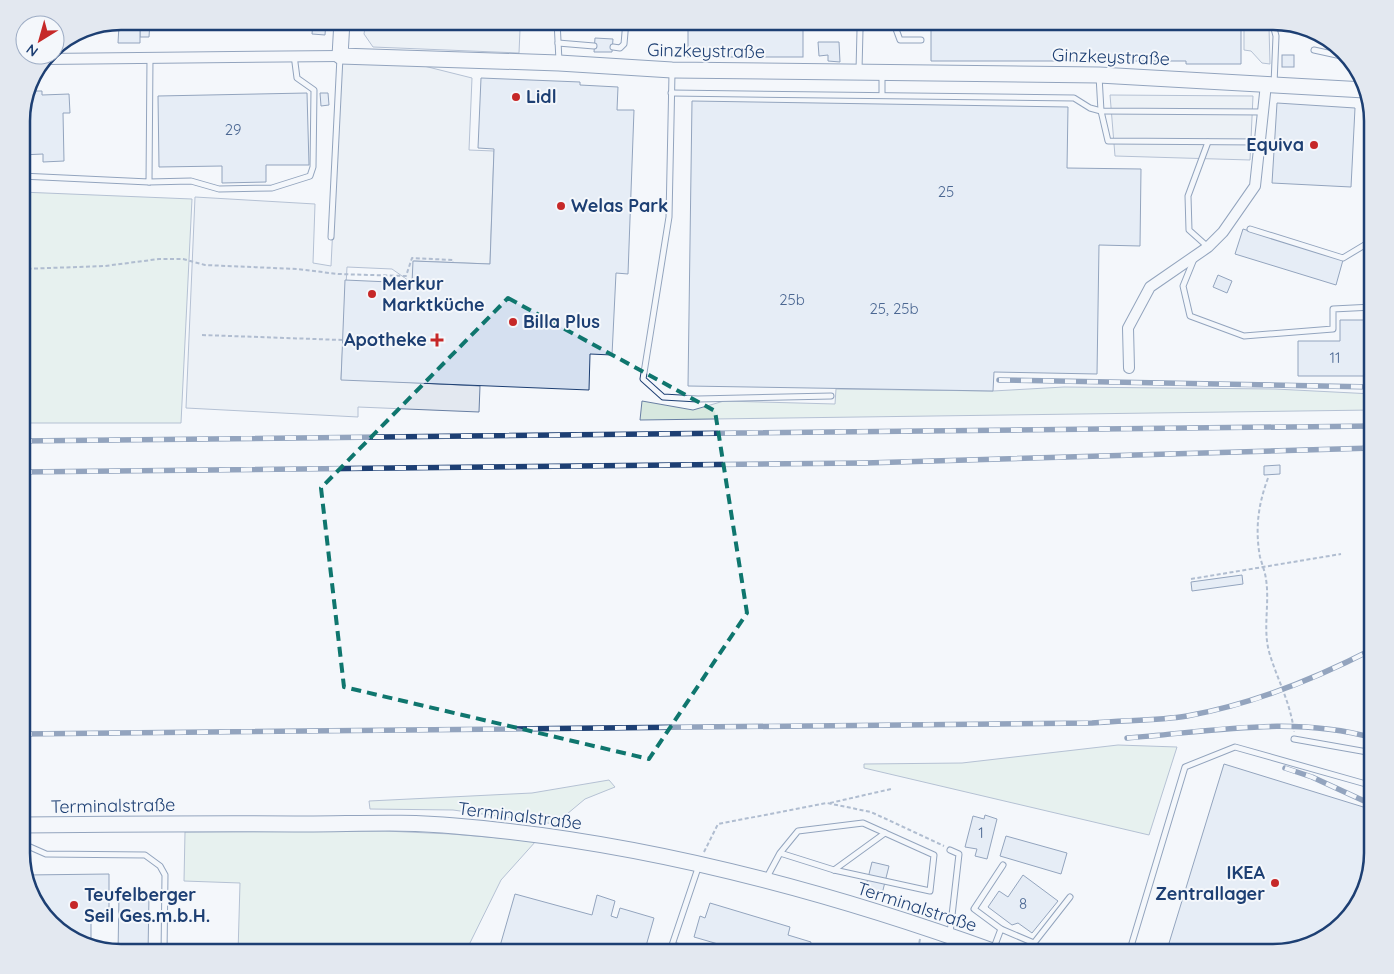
<svg xmlns="http://www.w3.org/2000/svg" width="1394" height="974" font-family="Quicksand,sans-serif">
  <style>
    .green { fill: #d7e8df; stroke: #687fa3 }
    .parking { fill: #e3e8f0; stroke: #687fa3 }
    .building { fill: #d5e0f0; stroke: #1d3f73 }
    .lines { fill: none; stroke-linecap: round; stroke-linejoin: round }
    .lane-casing { stroke: #1d3f73; stroke-width: 7 }
    .street-casing { stroke: #1d3f73; stroke-width: 12 }
    .secondary-casing { stroke: #1d3f73; stroke-width: 17 }
    .path { stroke: #5e769c; stroke-width: 2; stroke-dasharray: 4 2.5; stroke-linecap: butt }
    .lane { stroke: #f4f7fb; stroke-width: 5 }
    .street { stroke: #f4f7fb; stroke-width: 10 }
    .secondary { stroke: #f4f7fb; stroke-width: 15 }
    .rail-casing { stroke: #1d3f73; stroke-width: 5.5 }
    .rail { stroke: #f4f7fb; stroke-width: 4; stroke-dasharray: 11; stroke-linecap: butt }
    .marked { fill: none; stroke: #0f766e; stroke-width: 4; stroke-dasharray: 10 6; stroke-linejoin: round }
    .poi-dot { fill: #c62828; stroke: #f4f7fb; stroke-width: 2 }
    .labels { text-anchor: middle; stroke-width: 4; stroke-linejoin: round; paint-order: stroke }
    .number-label { font-size: 15px; fill: #4b6792 }
    .street-label { font-size: 18px; fill: #1d3f73; stroke: #f4f7fb }
    .poi-label { font-size: 18px; font-weight: bold; fill: #1d3f73; stroke: #f4f7fb; text-anchor: start }
    .rim { fill: none; stroke: #1d3f73; stroke-width: 2.5 }
  </style>
  <rect width="100%" height="100%" fill="#f4f7fb"/>
  <g class="green">
    <path d="M21 192 192 199 181 423H21Z"/>
    <path d="M1064 387 1275 389 1373 394V410L640 420 642 401 693 410 724 401 835 404 836 389 993 391Z"/>
    <path d="M1118 745 1177 747 1149 835 864 768V764L962 763Z"/>
    <path d="M609 780 615 787 585 799 555 824 453 810 370 809 369 801 532 793Z"/>
    <path d="M385 831 451 834 536 841 501 880 465 953H238L240 883 184 881 185 832Z"/>
  </g>
  <g class="parking">
    <path d="M366 21H458L459 28 520 30 519 53 373 47 364 34Z"/>
    <path d="M1244 21H1265L1269 27 1270 64 1262 63 1251 51 1244 50Z"/>
    <path d="M341 61 420 65 472 78 469 150 494 151 490 264 414 261 412 283 392 269 347 267 341 379 480 386 479 412 358 407V417L186 408 195 197 315 204 313 263 331 266Z"/>
    <path d="M1110 95 1253 96 1250 160 1115 156Z"/>
  </g>
  <g class="building">
    <path d="M137 21H150L149 37H140V25H137Z"/>
    <path d="M313 21H326L325 35 312 34Z"/>
    <path d="M528 21V26L464 22V21Z"/>
    <path d="M574 21H619V28L573 26Z"/>
    <rect x="688" y="21" width="115" height="36"/>
    <path d="M931 21H1241V64H1186V61H931Z"/>
    <path d="M119 25H140V43H118Z"/>
    <path d="M595 38 613 39 612 52H594Z"/>
    <path d="M818 42H839L840 62 828 61V55L819 56Z"/>
    <rect x="1282" y="55" width="12" height="12"/>
    <path d="M481 78 580 82V85L618 87 617 110H634L628 274 616 273 612 355 590 354 589 390 341 380 345 280 412 283 413 261 490 264 494 149 478 148Z"/>
    <path d="M28 91H42V95L69 94 70 113H63L64 161 43 162V154L21 155V115Z"/>
    <path d="M307 93 309 165H266V182L222 183V166L159 167 158 96Z"/>
    <path d="M320 93H328L329 105 321 106Z"/>
    <path d="M692 101 1068 107 1067 168 1141 169 1140 246 1099 245 1097 374 994 372 993 391 688 386Z"/>
    <path d="M1277 103 1355 108 1351 187 1272 183Z"/>
    <path d="M1243 229 1343 260 1336 285 1235 254Z"/>
    <path d="M1218 275 1232 281 1227 293 1213 287Z"/>
    <path d="M1340 320H1373V376H1298V341H1340Z"/>
    <path d="M1280 465V474L1264 475V466Z"/>
    <path d="M1242 575 1243 584 1192 591 1191 582Z"/>
    <path d="M1224 764 1373 810V853L1352 913 1317 942 1273 953H1166Z"/>
    <path d="M985 815 997 819 987 859 975 856 977 849 965 847 973 816 984 819Z"/>
    <path d="M1006 836 1067 853 1061 874 1000 856Z"/>
    <path d="M872 862 889 866 882 894 865 890Z"/>
    <path d="M109 874V913H91V942L61 932 32 897 26 875Z"/>
    <path d="M1023 875 1058 901 1032 933 1018 923 1012 925 988 907 999 891 1008 897Z"/>
    <path d="M515 894 592 915 597 895 615 901 611 916 617 918 620 908 654 918 644 953H498Z"/>
    <path d="M119 895 149 896 148 953 118 952Z"/>
    <path d="M710 903 790 927 788 935 811 942 808 953H749L694 937 700 916 705 918Z"/>
  </g>
  <g class="lines">
    <defs>
      <g id="lane">
        <path d="M557 21 559 61"/>
        <path d="M893 21 900 40H921"/>
        <path d="M1272 21 1276 36 1274 84"/>
        <path d="M558 43 594 46"/>
        <path d="M613 47 620 48 624 44 626 21"/>
        <path d="M1314 50 1346 57"/>
        <path d="M859 70 860 30 869 21"/>
        <path d="M672 73 669 217 643 379 663 397 698 399 831 396"/>
        <path d="M1099 76 1101 111 1108 141 1260 142"/>
        <path d="M671 93 1074 98 1090 108 1101 111 1263 112"/>
        <path d="M882 95V75"/>
        <path d="M21 176 149 182 150 58"/>
        <path d="M149 182 191 181 219 189 272 188 310 176 313 167 314 90 297 78 294 55"/>
        <path d="M1250 229 1343 258 1373 240"/>
        <path d="M331 237 340 57"/>
        <path d="M1208 247 1189 230 1188 196 1208 142"/>
        <path d="M1194 259 1183 286 1190 316 1244 336 1333 329V309L1373 307"/>
        <path d="M1294 739 1373 753"/>
        <path d="M21 843 46 854 145 855 160 866 165 875 164 953"/>
        <path d="M699 865 672 945 704 953"/>
        <path d="M834 870 885 833"/>
        <path d="M766 879 780 853 798 831 863 823 934 855 930 891 834 870 780 853"/>
        <path d="M1001 929 974 909 1003 865"/>
        <path d="M950 933 959 854 950 850"/>
        <path d="M993 950 1001 929 1034 943 1070 897"/>
        <path d="M1129 953 1185 767 1235 747 1373 786"/>
      </g>
      <g id="street">
        <path d="M45 59 340 56"/>
        <path d="M1129 368 1128 328 1150 287 1208 247 1223 232 1255 186 1266 84"/>
      </g>
      <g id="secondary">
        <path d="M342 21 340 56 559 63 672 70 1099 75 1365 90"/>
        <path d="M21 825C116 824 211 823 306 824 355 824 406 821 455 826 640 841 825 890 998 953"/>
      </g>
    </defs>
    <use href="#lane" class="lane-casing"/>
    <use href="#street" class="street-casing"/>
    <use href="#secondary" class="secondary-casing"/>
    <g class="path">
      <path d="M21 269 105 266 159 259H183L205 265 297 269 338 274 406 276 412 258 453 260V262"/>
      <path d="M202 335 342 340"/>
      <path d="M1268 478C1258 505 1255 529 1260 557 1262 564 1265 572 1266 579 1270 605 1262 630 1270 655 1278 681 1291 704 1294 732"/>
      <path d="M1191 579 1341 554"/>
      <path d="M830 803 891 789"/>
      <path d="M704 852 718 824 827 803 871 812 944 846"/>
      <path d="M920 939 918 950 926 953"/>
      <path d="M1009 947 1026 953"/>
    </g>
    <use href="#lane" class="lane"/>
    <use href="#street" class="street"/>
    <use href="#secondary" class="secondary"/>
    <defs>
      <g id="rail">
        <path d="M999 380 1373 387"/>
        <path d="M21 441 1373 426"/>
        <path d="M21 472 865 463 1373 448"/>
        <path d="M21 734 1092 723C1123 720 1156 721 1187 716 1253 704 1313 680 1373 649"/>
        <path d="M1127 738C1209 732 1292 715 1373 738"/>
        <path d="M1285 768 1312 777 1373 805"/>
      </g>
    </defs>
    <use href="#rail" class="rail-casing"/>
    <use href="#rail" class="rail"/>
  </g>
  <path d="M0 0H1394V974H0ZM508 298 715 411 747 613 649 759 344 687 321 488Z" fill="#f4f7fb" fill-opacity=".55" fill-rule="evenodd"/>
  <path class="marked" d="M508 298 715 411 747 613 649 759 344 687 321 488Z"/>
  <g class="poi-dot">
    <circle cx="516" cy="97" r="5"/>
    <circle cx="1314" cy="145" r="5"/>
    <circle cx="561" cy="206" r="5"/>
    <circle cx="372" cy="294" r="5"/>
    <circle cx="513" cy="322" r="5"/>
    <path d="M434.5 332.5h5v5h5v5h-5v5h-5v-5h-5v-5h5z"/>
    <circle cx="1275" cy="883" r="5"/>
    <circle cx="74" cy="905" r="5"/>
  </g>
  <g class="labels">
    <g class="number-label">
      <text x="233" y="135">29</text>
      <text x="946" y="197">25</text>
      <text x="792" y="305">25b</text>
      <text x="894" y="314">25, 25b</text>
      <text x="1335" y="363">11</text>
      <text x="981" y="838">1</text>
      <text x="1023" y="909">8</text>
    </g>
    <g class="street-label">
      <text transform="translate(706 51) rotate(1)" y="6">Ginzkeystraße</text>
      <text transform="translate(1111 57) rotate(2)" y="6">Ginzkeystraße</text>
      <text transform="translate(113 806) rotate(-1)" y="6">Terminalstraße</text>
      <text transform="translate(520 816) rotate(7)" y="6">Terminalstraße</text>
      <text transform="translate(917 907) rotate(18)" y="6">Terminalstraße</text>
    </g>
    <g class="poi-label">
      <text x="526" y="103">Lidl</text>
      <text x="1304" y="151" text-anchor="end">Equiva</text>
      <text x="571" y="212">Welas Park</text>
      <text x="382" y="290">Merkur<tspan x="382" dy="21">Marktküche</tspan></text>
      <text x="523" y="328">Billa Plus</text>
      <text x="427" y="346" text-anchor="end">Apotheke</text>
      <text x="1265" y="879" text-anchor="end">IKEA<tspan x="1265" dy="21">Zentrallager</tspan></text>
      <text x="84" y="901">Teufelberger<tspan x="84" dy="21">Seil Ges.m.b.H.</tspan></text>
    </g>
  </g>
  <path d="M0 0H1394V974H0ZM121 30H1273A91 91 0 0 1 1364 121V853A91 91 0 0 1 1273 944H121A91 91 0 0 1 30 853V121A91 91 0 0 1 121 30Z" fill="#e3e8f0" fill-rule="evenodd"/>
  <path class="rim" d="M121 30H1273A91 91 0 0 1 1364 121V853A91 91 0 0 1 1273 944H121A91 91 0 0 1 30 853V121A91 91 0 0 1 121 30Z"/>
  <g transform="translate(40 40) rotate(217)"><circle r="24" fill="#f4f7fb" stroke="#9eadc5"/>
  <path d="M0-4L9 19L0 12L-9 19Z" fill="#c62828"/>
  <text y="-8" font-size="14" font-weight="bold" text-anchor="middle" fill="#1d3f73">N</text>
  </g>
</svg>
